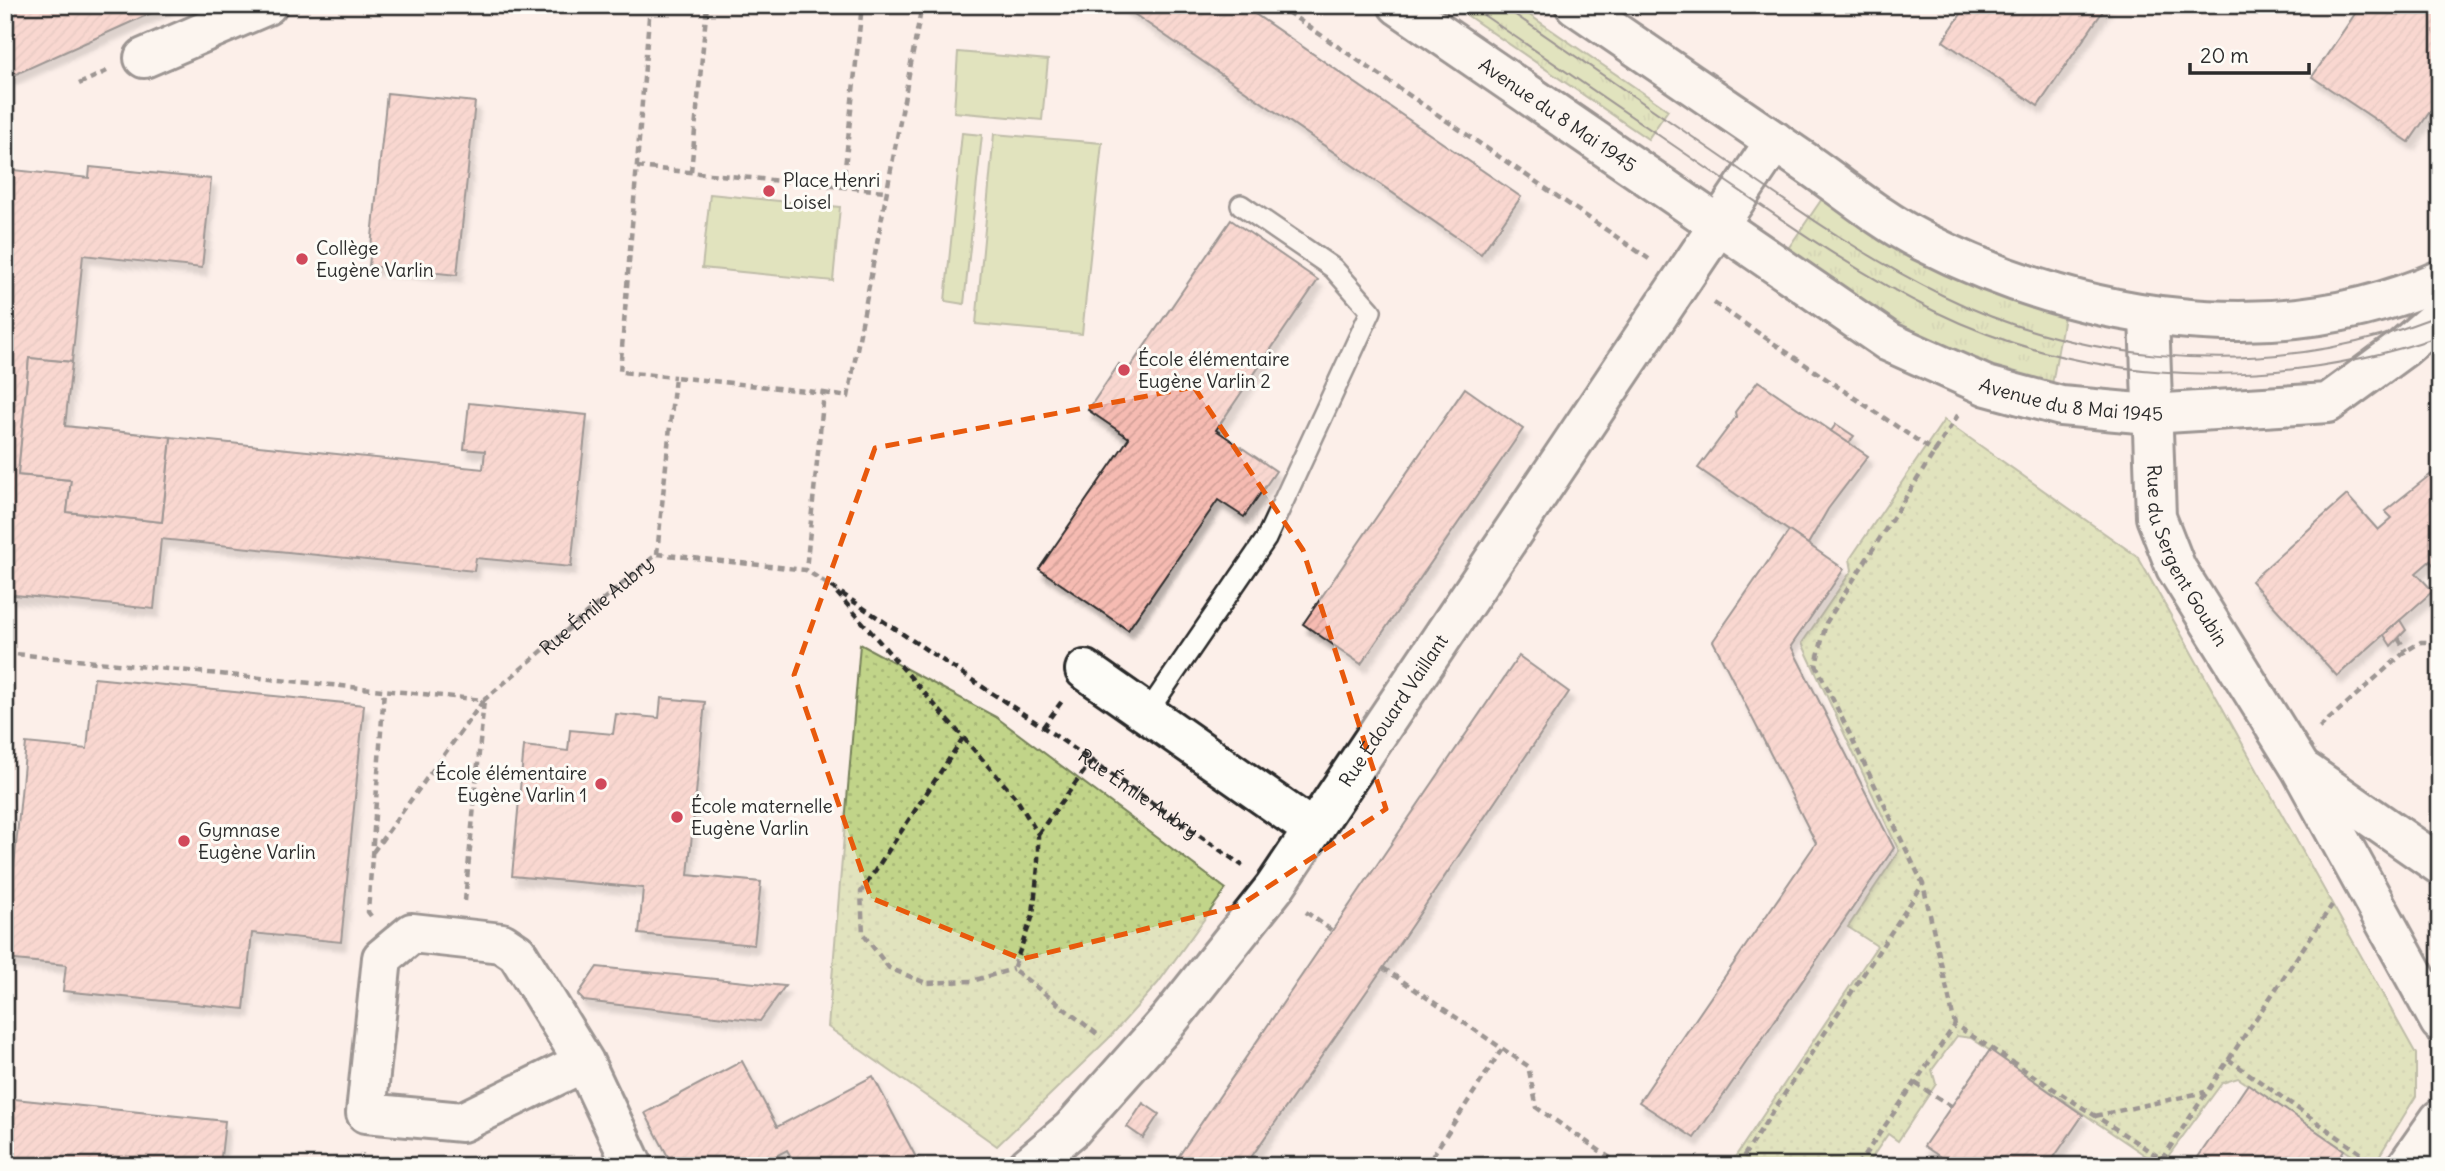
<svg xmlns="http://www.w3.org/2000/svg" width="2445" height="1171" font-family="Delius,sans-serif">
  <style>
    .grass { fill: url(#grass-tufts); stroke: #76805a; stroke-width: 2 }
    .park { fill: url(#park-dots); stroke: #76805a; stroke-width: 2 }
    .pitch { fill: #c1d489; stroke: #76805a; stroke-width: 2 }
    .building { fill: url(#building-hatch); stroke: #2b2b2b; stroke-width: 2; filter: url(#shadow) }
    .lines { fill: none; stroke-linecap: round; stroke-linejoin: round }
    .service-casing { stroke: #2b2b2b; stroke-width: 24 }
    .minor-casing { stroke: #2b2b2b; stroke-width: 44 }
    .tertiary-casing { stroke: #2b2b2b; stroke-width: 44 }
    .path { stroke: #2b2b2b; stroke-width: 4.5; stroke-dasharray: 7 5; stroke-linecap: butt }
    .service { stroke: #fdfcf7; stroke-width: 19 }
    .minor { stroke: #fdfcf7; stroke-width: 38 }
    .tertiary { stroke: #fdfcf7; stroke-width: 38 }
    .tram { stroke: #2b2b2b; stroke-width: 2 }
    .marked { fill: none; stroke: #e8590c; stroke-width: 5; stroke-dasharray: 14 9; stroke-linejoin: round }
    .poi-dot { fill: #d1495b; stroke: #fdfcf7; stroke-width: 2.5 }
    .labels { text-anchor: middle; stroke-width: 6; stroke-linejoin: round; paint-order: stroke }
    .street-label { font-size: 19px; fill: #2b2b2b; stroke: #fdfcf7 }
    .poi-label { font-size: 19px; fill: #2b2b2b; stroke: #fdfcf7; text-anchor: start }
  </style>
  <defs>
    <pattern id="grass-tufts" width="24" height="20" patternUnits="userSpaceOnUse" patternTransform="scale(1.75)"><rect width="24" height="20" fill="#c1d489"/><path d="M3 7l-1-3M5 7V3M7 7l1-3M15 17l-1-3M17 17v-4M19 17l1-3" fill="none" stroke="#a6b676"/></pattern>
    <pattern id="park-dots" width="8" height="8" patternUnits="userSpaceOnUse" patternTransform="scale(1.75)"><rect width="8" height="8" fill="#c1d489"/><path d="M2 2h.1M6 6h.1" fill="none" stroke="#a6b676" stroke-width="1.8" stroke-linecap="round"/></pattern>
    <pattern id="building-hatch" width="6" height="6" patternUnits="userSpaceOnUse" patternTransform="scale(1.75)"><rect width="6" height="6" fill="#f6bbb2"/><path d="M-1 1l2-2M0 6l6-6M5 7l2-2" fill="none" stroke="#d3a199"/></pattern>
    <filter id="shadow"><feDropShadow dx="4.5" dy="8" stdDeviation="2" flood-color="#0004"/></filter>
  </defs>
  <rect width="100%" height="100%" fill="#fcefe9"/>
  <filter id="ink" filterUnits="userSpaceOnUse"><feTurbulence type="fractalNoise" baseFrequency=".0143" numOctaves="2"/><feDisplacementMap in="SourceGraphic" scale="14" xChannelSelector="R" yChannelSelector="G"/><feConvolveMatrix kernelMatrix="1 2 1 2 8 2 1 2 1" color-interpolation-filters="sRGB"/></filter>
  <g filter="url(#ink)">
    <g class="grass">
      <path d="M1452 5H1515L1668 110 1648 139Z"/>
      <path d="M1826 193 2065 311 2051 390 1948 358 1783 256Z"/>
    </g>
    <g class="park">
      <path d="M1944 420 2138 557 2416 1054V1096L2373 1166H2368L2238 1078 2222 1083 2161 1166 1971 1038 1957 1036 1932 1070 1936 1084 1898 1141 1888 1134 1866 1166H1729L1877 946 1848 927 1899 851 1802 643 1852 570 1850 559Z"/>
      <path d="M860 644 996 717 1226 889 1158 983 1108 1039 997 1146 828 1027Z"/>
    </g>
    <g class="pitch">
      <path d="M958 52 1048 60 1042 120 954 112Z"/>
      <path d="M962 133 982 135 964 304 945 301Z"/>
      <path d="M994 134 1102 143 1082 334 976 324Z"/>
      <path d="M710 194 840 207 833 281 702 268Z"/>
    </g>
    <g class="building">
      <path d="M16 5H169L5 79V10Z"/>
      <path d="M1121 5H1242L1521 197 1481 254Z"/>
      <path d="M1967 5H2107L2038 106 1943 41Z"/>
      <path d="M2361 5H2440V97L2409 142 2312 77Z"/>
      <path d="M387 93 475 102 457 275 369 266Z"/>
      <path d="M90 167 211 179 202 268 83 255 72 362 29 358 18 475 71 480 67 512 162 522 171 437 483 469 485 451 464 449 469 403 587 415 571 567 476 558 474 571 161 539 154 609 5 594V169L89 178Z"/>
      <path d="M1231 220 1318 280 1216 430 1276 471 1244 517 1218 500 1128 630 1039 569 1129 438 1088 410 1119 364 1128 370Z"/>
      <path d="M29 358 72 362 65 426 171 437 162 522 67 512 71 480 18 475Z"/>
      <path d="M1758 381 1868 456 1828 509 1808 544 1698 468 1736 417 1735 412Z"/>
      <path d="M1465 388 1523 429 1361 664 1303 624Z"/>
      <path d="M1836 424 1854 436 1849 443 1831 431Z"/>
      <path d="M2440 467V572L2430 561 2416 573 2433 591 2337 676 2251 581 2347 495 2378 530 2392 518 2385 511Z"/>
      <path d="M1789 531 1844 569 1791 646 1894 848 1694 1138 1639 1102 1816 843 1713 641Z"/>
      <path d="M2400 620 2406 630 2391 646 2384 635Z"/>
      <path d="M1519 656 1569 692 1383 968 1245 1166H1172Z"/>
      <path d="M94 678 364 705 341 942 252 933 244 1009 63 991 66 965 5 959 26 743 87 749Z"/>
      <path d="M661 698 705 702 688 875 761 882 754 945 639 934 643 888 512 876 524 746 568 751 570 730 613 734 616 714 659 718Z"/>
      <path d="M597 967 785 986 760 1021 584 1001 578 995Z"/>
      <path d="M1990 1050 2083 1115 2048 1166H1954L1924 1146Z"/>
      <path d="M742 1061 777 1127 873 1076 919 1163 914 1166H796L787 1150 757 1166H673L645 1113Z"/>
      <path d="M2248 1084 2344 1150 2333 1166H2192Z"/>
      <path d="M5 1098 225 1121 220 1166H5Z"/>
      <path d="M1143 1103 1159 1114 1143 1138 1127 1127Z"/>
    </g>
    <g class="lines">
      <defs>
        <path id="service" d="M1147 713 1266 539 1371 311 1333 268 1241 205"/>
        <g id="minor">
          <path d="M144 58 267 5"/>
          <path id="s2" d="M2149 316 2156 517 2176 568 2301 769 2440 1022"/>
          <path d="M1085 670 1313 830"/>
          <path d="M2306 772 2440 865"/>
          <path d="M584 1062 462 1122 366 1113 382 958 412 933 502 943 517 953 584 1062 633 1166"/>
          <path id="s3" d="M1028 1166 1072 1129 1169 1020 1274 888 1775 141"/>
          <path d="M2407 1166 2440 1119"/>
        </g>
        <g id="tertiary">
          <path id="s4" d="M1398 5 1889 342 1987 386 2061 406 2150 414 2328 403 2403 348 2440 316"/>
          <path d="M1575 5C1651 57 1727 108 1802 160 1839 185 1880 220 1920 240 2078 320 2273 354 2440 280"/>
        </g>
      </defs>
      <use href="#service" class="service-casing"/>
      <use href="#minor" class="minor-casing"/>
      <use href="#tertiary" class="tertiary-casing"/>
      <g class="path">
        <path d="M650 5 620 372 675 377"/>
        <path d="M1277 5 1649 259"/>
        <path d="M79 84 107 71"/>
        <path d="M637 167 885 191"/>
        <path d="M691 172 707 5"/>
        <path d="M843 187 862 5"/>
        <path d="M1714 303 1936 453"/>
        <path d="M824 393 848 397 922 5"/>
        <path d="M1958 415 1826 623 1816 665 1923 884 1955 1025 2162 1159 2332 905"/>
        <path d="M657 554 675 377 824 393 806 570"/>
        <path d="M837 593 1016 798 1038 834V866L1033 915 1013 969 1101 1037"/>
        <path d="M2398 638 2406 651"/>
        <path id="s1" d="M5 653 484 700 657 554 806 570 1043 727 1243 866"/>
        <path d="M1043 727 1062 701"/>
        <path d="M2319 728 2406 651 2421 642H2440"/>
        <path d="M963 738 861 892 863 934 889 968 926 983 972 981 1013 969"/>
        <path d="M1038 834 1091 762"/>
        <path d="M373 852 483 701"/>
        <path d="M465 901 484 700"/>
        <path d="M1306 912 1331 930"/>
        <path d="M371 916 368 912 384 690"/>
        <path d="M1383 968 1528 1066 1537 1108 1622 1166"/>
        <path d="M2228 1059 2369 1159"/>
        <path d="M1915 1083 1951 1106"/>
        <path d="M2095 1116 2205 1092"/>
        <path d="M361 1166 362 1153"/>
        <path d="M1426 1166 1502 1049"/>
        <path d="M1737 1166 1923 884"/>
        <path d="M1857 1166 1955 1025"/>
      </g>
      <use href="#service" class="service"/>
      <use href="#minor" class="minor"/>
      <use href="#tertiary" class="tertiary"/>
      <g class="tram">
        <path d="M1469 5C1548 59 1627 113 1705 167 1780 218 1853 271 1934 311 2089 387 2278 392 2440 336"/>
        <path d="M1501 5C1575 56 1649 107 1723 158 1794 207 1864 257 1942 295 2073 360 2239 376 2380 336 2400 330 2420 322 2440 315"/>
      </g>
    </g>
  </g>
  <path d="M0 0H2445V1171H0ZM1194 387 1303 550 1386 809 1239 906 1022 959 871 898 794 675 875 448Z" fill="#fcefe9" fill-opacity=".55" fill-rule="evenodd"/>
  <path class="marked" d="M1194 387 1303 550 1386 809 1239 906 1022 959 871 898 794 675 875 448Z"/>
  <g class="poi-dot">
    <circle cx="769" cy="191" r="7"/>
    <circle cx="302" cy="259" r="7"/>
    <circle cx="1124" cy="370" r="7"/>
    <circle cx="601" cy="784" r="7"/>
    <circle cx="677" cy="817" r="7"/>
    <circle cx="184" cy="841" r="7"/>
  </g>
  <g class="labels">
    <g class="street-label">
      <text dy="7" stroke="none"><textPath href="#s4" startOffset="194">Avenue du 8 Mai 1945</textPath></text>
      <text dy="7" stroke="none"><textPath href="#s4" startOffset="789">Avenue du 8 Mai 1945</textPath></text>
      <text dy="7" stroke="none"><textPath href="#s2" startOffset="247">Rue du Sergent Goubin</textPath></text>
      <text dy="7" stroke="none"><textPath href="#s1" startOffset="628">Rue Émile Aubry</textPath></text>
      <text dy="7" stroke="none"><textPath href="#s3" startOffset="586">Rue Édouard Vaillant</textPath></text>
      <text dy="7" stroke="none"><textPath href="#s1" startOffset="1258">Rue Émile Aubry</textPath></text>
    </g>
    <g class="poi-label">
      <text x="783" y="187">Place Henri<tspan x="783" dy="22">Loisel</tspan></text>
      <text x="316" y="255">Collège<tspan x="316" dy="22">Eugène Varlin</tspan></text>
      <text x="1138" y="366">École élémentaire<tspan x="1138" dy="22">Eugène Varlin 2</tspan></text>
      <text x="587" y="780" text-anchor="end">École élémentaire<tspan x="587" dy="22">Eugène Varlin 1</tspan></text>
      <text x="691" y="813">École maternelle<tspan x="691" dy="22">Eugène Varlin</tspan></text>
      <text x="198" y="837">Gymnase<tspan x="198" dy="22">Eugène Varlin</tspan></text>
    </g>
  </g>
  <rect width="2445" height="1171" fill="none" stroke="#fdfcf7" stroke-width="28"/>
  <rect x="14" y="14" width="2417" height="1143" fill="none" stroke="#2b2b2b" stroke-width="2.5" filter="url(#ink)"/>
  <path d="M2190 63v10h119v-10" fill="none" stroke="#2b2b2b" stroke-width="3.5"/>
  <text x="2200" y="63" font-size="21" fill="#2b2b2b" stroke="#fdfcf7" stroke-width="5" paint-order="stroke">20 m</text>
</svg>
